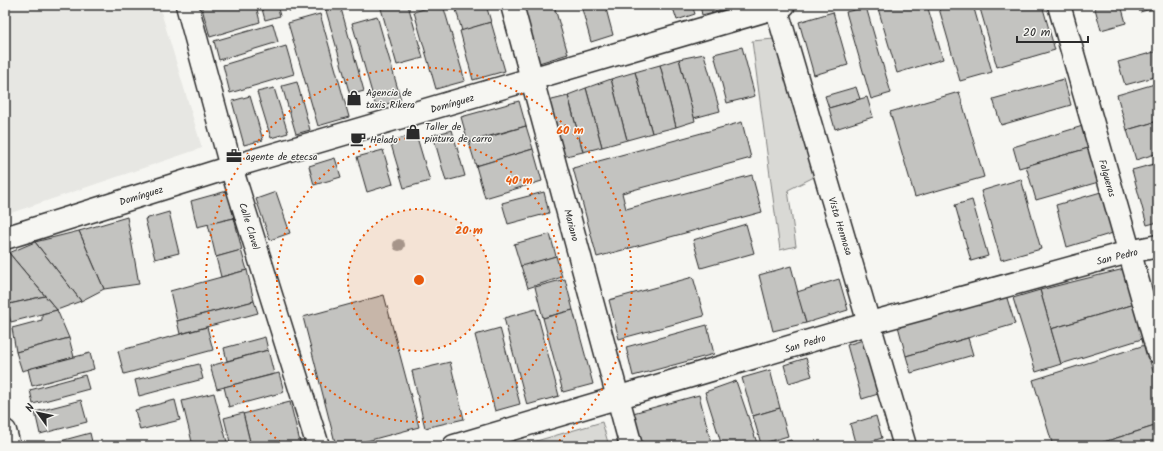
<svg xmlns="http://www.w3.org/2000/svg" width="1163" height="451" font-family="Kalam,sans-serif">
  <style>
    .built { fill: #e7e7e3 }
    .green { fill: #d9d9d5; stroke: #828280 }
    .building { fill: #c3c3c0; stroke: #2b2b2b }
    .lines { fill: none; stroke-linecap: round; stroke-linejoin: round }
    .street-casing { stroke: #2b2b2b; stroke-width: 25 }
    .street { stroke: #f6f6f2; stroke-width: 22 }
    .tree { fill: #9e9e9c }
    .ring { fill: none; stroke: #e8590c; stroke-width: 2; stroke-dasharray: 2 4 }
    .labels { text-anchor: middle; stroke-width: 3; stroke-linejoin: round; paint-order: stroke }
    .poi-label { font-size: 10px; fill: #2b2b2b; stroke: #f6f6f2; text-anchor: start }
    .street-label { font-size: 10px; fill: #2b2b2b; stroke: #f6f6f2 }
    .centre { fill: #e8590c; stroke: #f6f6f2; stroke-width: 2 }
    .ring-label { font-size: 12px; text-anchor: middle; font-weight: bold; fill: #e8590c; stroke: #f6f6f2; stroke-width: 3; stroke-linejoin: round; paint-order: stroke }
  </style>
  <rect width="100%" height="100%" fill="#f6f6f2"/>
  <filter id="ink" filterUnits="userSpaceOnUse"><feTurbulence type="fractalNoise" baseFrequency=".025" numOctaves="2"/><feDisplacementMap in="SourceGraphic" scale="8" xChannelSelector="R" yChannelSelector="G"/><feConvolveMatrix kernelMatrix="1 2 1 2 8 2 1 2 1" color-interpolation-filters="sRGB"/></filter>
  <g filter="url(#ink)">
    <path class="built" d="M5 5H159L202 148 5 215Z"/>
    <g class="green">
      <path d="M774 39 814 177 788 190 796 246 780 250 752 41Z"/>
      <path d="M602 422 609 446H519Z"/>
    </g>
    <g class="building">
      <path d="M201 5H256L260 22 210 37Z"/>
      <path d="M261 5H277L280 16 265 20Z"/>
      <path d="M288 5H302L303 8 289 11Z"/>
      <path d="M333 5H340L364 91 350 95 325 7Z"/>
      <path d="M380 5H408L423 58 397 65Z"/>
      <path d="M437 5H443L465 81 436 89 414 12Z"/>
      <path d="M457 5H486L491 22 462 31 455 6Z"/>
      <path d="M523 5H554L568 54 539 63Z"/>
      <path d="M581 5H605L613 35 591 42Z"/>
      <path d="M672 5H692L695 14 677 20Z"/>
      <path d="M700 5H737V6L702 15Z"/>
      <path d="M877 5H927L943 59 897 73Z"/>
      <path d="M938 5H973L992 72 960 81Z"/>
      <path d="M979 5H1042L1055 50 997 67Z"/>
      <path d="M1094 5H1121L1126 23 1101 30Z"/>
      <path d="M1138 5H1158V7L1140 12Z"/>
      <path d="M866 7 891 93 871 99 846 12Z"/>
      <path d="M833 12 848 65 814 75 799 22Z"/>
      <path d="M320 14 349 117 318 126 288 23Z"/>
      <path d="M377 16 401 100 376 107 352 23Z"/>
      <path d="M491 22 505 71 473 80 460 31Z"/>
      <path d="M273 24 278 42 219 60 214 41Z"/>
      <path d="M286 46 294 74 230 93 223 65Z"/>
      <path d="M742 47 755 96 727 103 714 54Z"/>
      <path d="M1158 51V76L1125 85 1118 62Z"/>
      <path d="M704 54 720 111 694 118 679 59Z"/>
      <path d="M679 59 695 121 676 127 660 65Z"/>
      <path d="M660 65 676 127 652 133 635 72Z"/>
      <path d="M635 72 652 133 627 140 611 79Z"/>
      <path d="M611 79 627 140 602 147 586 88Z"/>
      <path d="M1064 79 1071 105 1001 125 993 99Z"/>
      <path d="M297 82 310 130 296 134 282 86Z"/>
      <path d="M1158 83V121L1127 130 1117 95Z"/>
      <path d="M856 87 860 99 829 108 825 96Z"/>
      <path d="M274 88 288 133 271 138 257 92Z"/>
      <path d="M586 88 602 147 583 152 568 95Z"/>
      <path d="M959 92 984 177 915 197 890 112Z"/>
      <path d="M250 96 263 140 244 145 232 101Z"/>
      <path d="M568 96 583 152 562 157 548 101Z"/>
      <path d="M867 97 873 117 835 129 829 108Z"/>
      <path d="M519 101 526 126 468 142 461 117Z"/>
      <path d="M1158 121V153L1136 160 1127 130Z"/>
      <path d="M742 122 751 158 622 193 626 209 752 175 762 212 597 257 573 168Z"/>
      <path d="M1086 125 1092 147 1019 168 1013 147Z"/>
      <path d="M526 126 533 149 476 166 469 143Z"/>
      <path d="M452 130 465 176 446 181 433 135Z"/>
      <path d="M416 134 430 181 404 188 390 141Z"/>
      <path d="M1092 147 1102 181 1036 200 1026 166Z"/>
      <path d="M533 149 542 181 485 198 476 166Z"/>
      <path d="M383 150 393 184 367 192 357 157Z"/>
      <path d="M335 158 341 177 314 185 309 166Z"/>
      <path d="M1158 163V222L1147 225 1132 170Z"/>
      <path d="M1021 179 1041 249 1001 260 981 191Z"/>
      <path d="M227 191 234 218 197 227 191 201Z"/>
      <path d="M276 192 290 233 270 240 256 199Z"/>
      <path d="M544 192 549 213 508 224 502 203Z"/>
      <path d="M1101 192 1113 233 1067 247 1056 205Z"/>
      <path d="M972 200 988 256 971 261 955 205Z"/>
      <path d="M169 212 179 253 155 259 145 219Z"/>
      <path d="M127 217 139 284 104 289 79 231Z"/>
      <path d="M234 218 242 250 216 257 208 224Z"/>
      <path d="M746 224 754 253 701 268 693 240Z"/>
      <path d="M79 231 104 289 81 301 35 242Z"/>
      <path d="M550 234 556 256 521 267 514 244Z"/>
      <path d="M35 242 81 301 57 310 9 253Z"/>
      <path d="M241 250 247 270 221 277 216 257Z"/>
      <path d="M9 253 45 296 5 305V254Z"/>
      <path d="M556 256 562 277 528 288 521 266Z"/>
      <path d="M791 266 806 323 773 331 759 275Z"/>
      <path d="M1124 269 1135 304 1051 329 1040 290Z"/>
      <path d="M247 270 254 301 177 321 170 291Z"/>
      <path d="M693 277 704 316 619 339 609 300Z"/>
      <path d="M565 279 573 310 543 318 535 287Z"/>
      <path d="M839 279 848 310 806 323 797 292Z"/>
      <path d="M1040 290 1061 364 1036 372 1013 298Z"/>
      <path d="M384 295 419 427 348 446H336L303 317Z"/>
      <path d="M1006 295 1015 324 906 356 898 326Z"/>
      <path d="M45 296 57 310 11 322 5 305Z"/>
      <path d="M254 301 258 313 180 334 177 321Z"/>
      <path d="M1135 304 1145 338 1061 364 1051 329Z"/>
      <path d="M536 309 559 396 527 405 504 318Z"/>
      <path d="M57 310 69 338 16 352 12 328 42 320V314Z"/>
      <path d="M573 310 593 384 563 392 543 318Z"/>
      <path d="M707 325 714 354 633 376 626 347Z"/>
      <path d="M207 327 213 350 124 374 118 351Z"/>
      <path d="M500 328 520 404 495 411 475 335Z"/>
      <path d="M265 337 268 350 227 361 224 348Z"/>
      <path d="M69 338 74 357 22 371 16 352Z"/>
      <path d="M968 338 973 355 911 373 906 356Z"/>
      <path d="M863 340 878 394 862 399 847 345Z"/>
      <path d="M1145 345 1158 387V425L1091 446H1053L1033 380Z"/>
      <path d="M268 350 274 374 217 389 210 366Z"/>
      <path d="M90 353 94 369 32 386 28 369Z"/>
      <path d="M806 358 812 376 789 383 784 365Z"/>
      <path d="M450 362 464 419 425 428 412 371Z"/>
      <path d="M199 364 203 379 139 396 135 380Z"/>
      <path d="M770 370 780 408 753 416 742 378Z"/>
      <path d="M279 373 284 392 229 407 224 387Z"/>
      <path d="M85 375 89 389 33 404 30 390Z"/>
      <path d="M736 381 758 446H722L705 392Z"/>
      <path d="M214 393 228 446H193L182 401Z"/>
      <path d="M699 395 712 446H642L633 413Z"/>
      <path d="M81 400 87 422 40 434 35 412Z"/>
      <path d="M175 400 180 420 140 430 135 410Z"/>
      <path d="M290 402 301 446H251L243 414Z"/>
      <path d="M780 408 788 436 761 444 753 416Z"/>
      <path d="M243 413 251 446H231L224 418Z"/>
      <path d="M876 416 882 438 856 446 850 424Z"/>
      <path d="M1158 425V446H1091Z"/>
      <path d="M90 433 93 446H42Z"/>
      <path d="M791 440 793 446H770Z"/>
      <path d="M180 442 181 446H162Z"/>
    </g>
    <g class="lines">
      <defs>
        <g id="street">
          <path d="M187 5 231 167 318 446"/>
          <path d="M512 5 631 446"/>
          <path d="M1059 5 1158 352"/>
          <path d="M776 7 905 446"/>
          <path d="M5 238 231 167 784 5"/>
          <path d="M5 431 9 446"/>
          <path d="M454 446 870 323 1129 252 1158 246"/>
        </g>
      </defs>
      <use href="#street" class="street-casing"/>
      <use href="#street" class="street"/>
    </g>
    <circle class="tree" cx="399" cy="245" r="6"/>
  </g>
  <circle cx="419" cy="280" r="71" fill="#e8590c" fill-opacity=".12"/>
  <g class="ring">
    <circle cx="419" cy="280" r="71"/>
    <circle cx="419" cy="280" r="142"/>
    <path d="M285 446A213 213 0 1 1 553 446"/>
  </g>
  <defs>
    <symbol id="shop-bare" viewBox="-9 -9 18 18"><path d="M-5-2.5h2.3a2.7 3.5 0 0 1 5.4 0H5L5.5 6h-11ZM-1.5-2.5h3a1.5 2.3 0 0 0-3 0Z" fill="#2b2b2b" stroke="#f6f6f2" stroke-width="2.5" paint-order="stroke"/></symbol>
    <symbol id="cafe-bare" viewBox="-9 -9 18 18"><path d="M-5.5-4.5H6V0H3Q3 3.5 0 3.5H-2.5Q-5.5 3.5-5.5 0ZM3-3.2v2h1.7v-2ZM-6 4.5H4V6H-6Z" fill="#2b2b2b" stroke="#f6f6f2" stroke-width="2.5" paint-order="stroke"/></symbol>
    <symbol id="office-bare" viewBox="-9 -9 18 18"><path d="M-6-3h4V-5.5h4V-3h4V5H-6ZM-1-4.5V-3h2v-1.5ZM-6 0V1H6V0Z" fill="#2b2b2b" stroke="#f6f6f2" stroke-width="2.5" paint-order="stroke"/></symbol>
  </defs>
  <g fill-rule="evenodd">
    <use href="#shop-bare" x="343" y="87" width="22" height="22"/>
    <use href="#shop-bare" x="402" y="121" width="22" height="22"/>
    <use href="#cafe-bare" x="347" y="128" width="22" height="22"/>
    <use href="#office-bare" x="223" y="145" width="22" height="22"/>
  </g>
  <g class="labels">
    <g class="poi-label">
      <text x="366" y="96">Agencia de<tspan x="366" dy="12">taxis Rikera</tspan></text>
      <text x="425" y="130">Taller de<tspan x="425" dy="12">pintura de carro</tspan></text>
      <text x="370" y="143">Helado</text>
      <text x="246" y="160">agente de etecsa</text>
    </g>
    <g class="street-label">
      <text transform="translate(452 103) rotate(-16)" y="4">Domínguez</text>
      <text transform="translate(1108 178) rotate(74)" y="4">Falgueras</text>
      <text transform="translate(141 195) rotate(-17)" y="4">Domínguez</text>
      <text transform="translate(572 225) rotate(75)" y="4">Mariano</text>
      <text transform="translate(250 226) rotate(73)" y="4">Calle Clavel</text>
      <text transform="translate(841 226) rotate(73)" y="4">Vista Hermosa</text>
      <text transform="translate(1117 256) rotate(-14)" y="4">San Pedro</text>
      <text transform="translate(805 343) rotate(-17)" y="4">San Pedro</text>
    </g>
  </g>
  <circle cx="419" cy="280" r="6" class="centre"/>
  <g class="ring-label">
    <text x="570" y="134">60 m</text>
    <text x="519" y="184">40 m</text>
    <text x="469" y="234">20 m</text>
  </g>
  <rect width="1163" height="451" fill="none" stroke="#f6f6f2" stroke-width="20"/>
  <rect x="10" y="10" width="1143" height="431" fill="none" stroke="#2b2b2b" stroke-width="1.5" filter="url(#ink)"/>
  <g transform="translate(38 413) rotate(303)" stroke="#f6f6f2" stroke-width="3" paint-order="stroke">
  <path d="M0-3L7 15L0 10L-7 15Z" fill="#2b2b2b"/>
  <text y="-6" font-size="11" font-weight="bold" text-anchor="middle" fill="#2b2b2b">N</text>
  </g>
  <path d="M1017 36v6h71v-6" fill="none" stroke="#2b2b2b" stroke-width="2"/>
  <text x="1023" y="36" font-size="12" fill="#2b2b2b" stroke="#f6f6f2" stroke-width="3" paint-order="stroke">20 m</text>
</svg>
